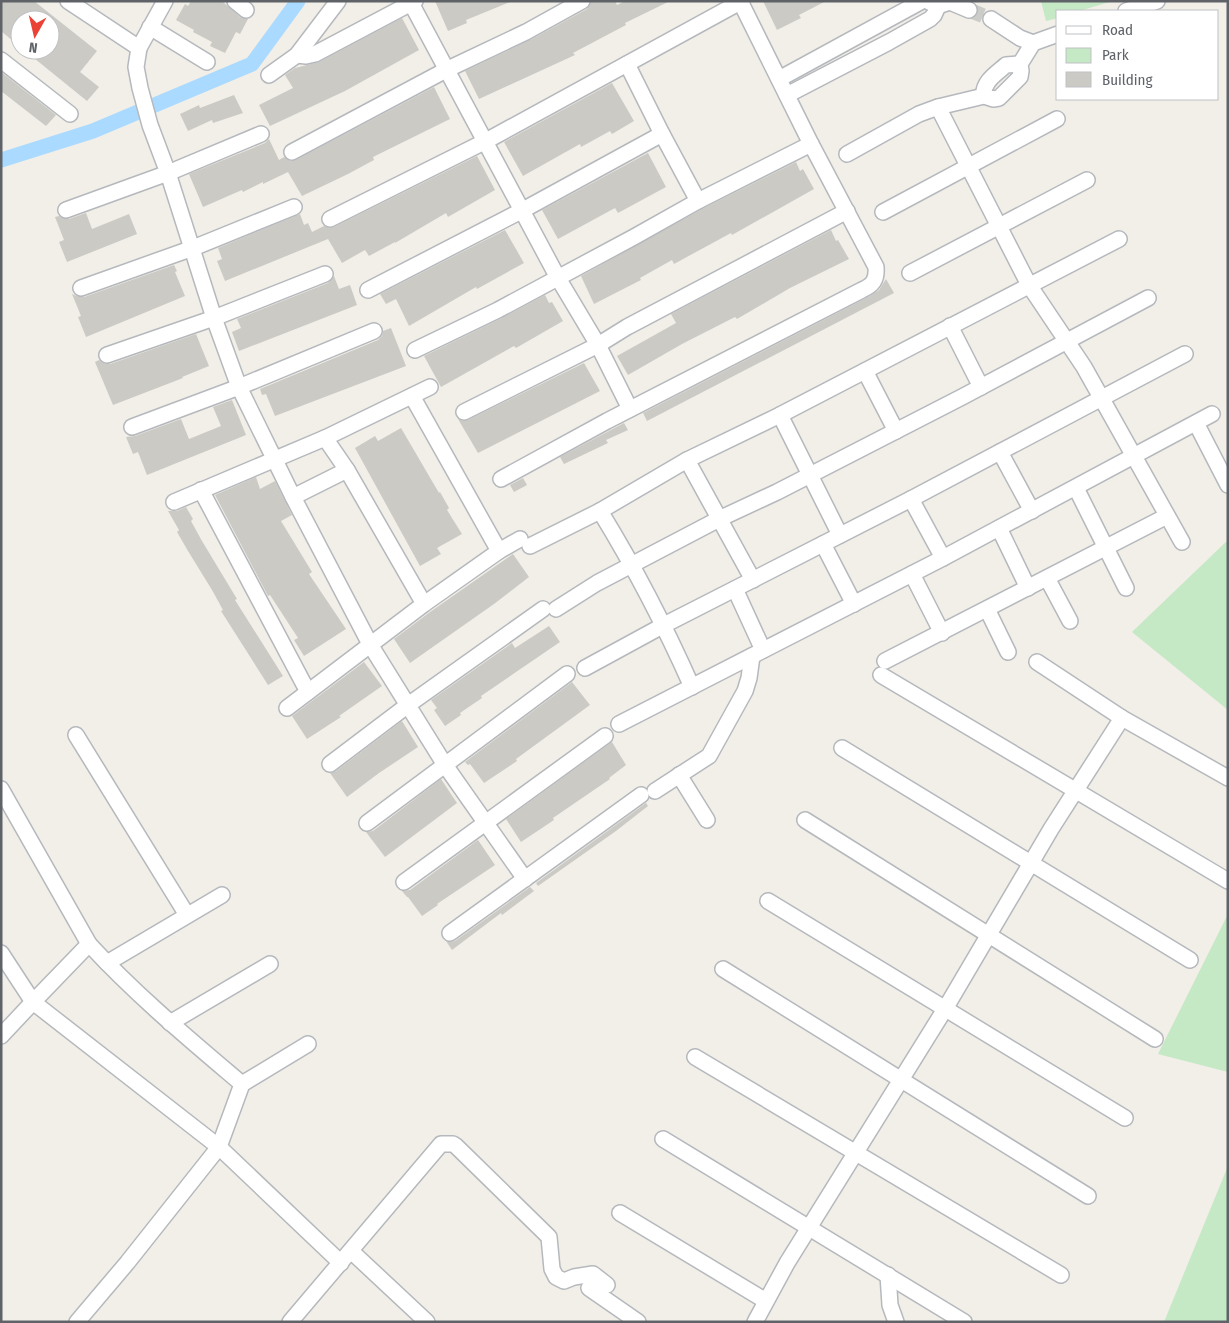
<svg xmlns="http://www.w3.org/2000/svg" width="1229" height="1323" font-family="'Fira Sans Condensed',sans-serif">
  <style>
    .green { fill: #c5e8c5 }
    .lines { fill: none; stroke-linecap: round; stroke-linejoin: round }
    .canal { stroke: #aadaff; stroke-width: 15 }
    .building { fill: #cccac5 }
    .minor-tunnel { stroke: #ccccc8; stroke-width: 15; stroke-dasharray: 15 8; stroke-linecap: butt }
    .minor-casing { stroke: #b5b8bc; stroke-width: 18 }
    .minor { stroke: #fff; stroke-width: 15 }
  </style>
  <rect width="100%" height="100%" fill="#f1efe8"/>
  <g class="green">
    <path d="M1041 1H1113L1079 11H1058V18L1046 21Z"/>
    <path d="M1228 540V710L1132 632Z"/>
    <path d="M1228 914V1072L1158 1054Z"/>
    <path d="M1228 1166V1322H1164Z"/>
  </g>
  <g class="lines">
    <path class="canal" d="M1 160 93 131 252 64 298 1"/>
  </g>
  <g class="building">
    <path d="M1 1H34L97 51 80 72 99 87 87 101 24 50H50V20H20V47L1 31Z"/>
    <path d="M191 1H222L240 17 248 19 240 34 236 32 225 53 210 46 212 42 193 32 194 30 176 20 185 4 188 6Z"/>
    <path d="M435 1H510V2L466 20 467 23 448 31Z"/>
    <path d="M591 1H615L617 5 625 1H670L625 23 626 25 573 53 575 55 479 99 465 71 530 40 587 9Z"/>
    <path d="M763 1H826L799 15 801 18 777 30Z"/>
    <path d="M402 18 419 50 345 91 270 126 259 105 293 88 285 75 295 68 319 62Z"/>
    <path d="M1 72 56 115 46 126 1 91Z"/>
    <path d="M612 83 634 121 612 134 610 131 581 147 580 144 523 176 504 142Z"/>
    <path d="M434 87 450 119 373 157 374 160 348 174 302 196 288 172 263 184V182L243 192 242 190 203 207 189 174 265 143 269 139 279 160 284 157 291 161 296 160Z"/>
    <path d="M234 95 243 113 213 123 212 120 188 131 180 114 199 105 200 108Z"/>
    <path d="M648 153 666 187 618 213 615 208 558 239 542 210Z"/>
    <path d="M477 156 495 190 448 217 446 213 395 243V242L369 256 365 250 342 263 328 239 225 281 217 261 222 259 218 248 300 214 304 225 308 223 312 232 324 226 329 228 334 227Z"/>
    <path d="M796 162 800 171 803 169 814 189 732 235 731 233 674 264 672 260 640 278 641 280 594 304 581 276 702 209Z"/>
    <path d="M86 213 92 229 129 214 137 234 67 262 59 242 64 240 55 217 59 216 64 219H69Z"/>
    <path d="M505 230 524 263 477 289 476 287 409 326 396 299 386 304 380 294Z"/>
    <path d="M831 230 836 241 838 240 849 259 790 288 737 319 735 317 682 344 628 375 617 356 676 323 671 314Z"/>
    <path d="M174 265 177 271 175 272 185 296 86 337 78 317 81 316 72 294 79 297H84Z"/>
    <path d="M334 276 339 289 350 285 357 305 239 351 232 332 241 328 237 319 328 283Z"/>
    <path d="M886 279 894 293 647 421 643 413 870 296 879 290Z"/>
    <path d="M545 295 549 303 552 302 563 321 516 348 514 346 441 387 424 356 502 318Z"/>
    <path d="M391 328 406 366 275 416 266 394 262 395 260 389 378 340 382 336 383 331Z"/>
    <path d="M196 334 209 366 182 377 183 378 113 405 95 362 99 360 105 364H110Z"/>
    <path d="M584 363 600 391 478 453 458 419 463 421 468 420Z"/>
    <path d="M232 400 246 435 147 475 138 452 133 454 126 437 135 436 181 419 189 439 221 426 213 407Z"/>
    <path d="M624 423 628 430 606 440 608 443 564 464 560 457Z"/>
    <path d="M401 428 439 493 440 492 449 508 447 510 462 534 437 548 441 554 420 566 355 448 375 436 378 441Z"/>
    <path d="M256 477 260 489 275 481 292 515 281 521 312 572 309 574 346 629 304 656 294 640 298 638 270 595 268 596 215 495Z"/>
    <path d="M523 478 527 485 514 492 510 485Z"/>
    <path d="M186 507 193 519 191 521 202 541 237 599 235 600 283 676 268 685 221 611 223 610 212 590 188 551 177 532 179 530 168 511H177Z"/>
    <path d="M513 554 529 577 494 604 410 663 394 639 430 612Z"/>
    <path d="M549 626 560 642 481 696 482 698 460 713 461 715 445 726 434 710 437 708 431 700 512 643 515 648Z"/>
    <path d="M364 662 382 686 339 716 341 717 307 739 292 716Z"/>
    <path d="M572 682 590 705 516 759 517 761 484 783 470 764 468 765 465 762Z"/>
    <path d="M402 721 418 747 379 773 347 797 330 773 336 771Z"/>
    <path d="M612 742 626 765 609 778 610 779 553 818 554 820 521 842 506 819Z"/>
    <path d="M441 779 457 803 385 857 366 832 373 831Z"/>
    <path d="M646 803 648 806 616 831 538 886 536 883Z"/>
    <path d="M478 840 495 865 437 904 438 905 422 916 408 897H407L402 891 410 890Z"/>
    <path d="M530 887 534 891 502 915 501 913 452 950 446 941 450 942 455 941Z"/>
  </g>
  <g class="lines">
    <path class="minor-tunnel" d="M969 10 991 19"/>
    <defs>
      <g id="minor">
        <path d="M68 1 139 48 136 67 140 88 150 125 168 173 214 318 239 387 293 497 371 646 445 765 525 879"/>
        <path d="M235 1 246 10"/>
        <path d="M929 2 938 6 950 2 969 10"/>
        <path d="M411 3 558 278 598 345 630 409"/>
        <path d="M1126 11 1157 1"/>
        <path d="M991 19 1020 38 1033 43"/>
        <path d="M150 27 207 62"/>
        <path d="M1058 34 1033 43 1020 64 1021 71 1020 77 999 98 993 99 984 96 938 107 1029 285 1084 367 1182 542"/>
        <path d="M139 48 165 1"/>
        <path d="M297 55 306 56 315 54 415 1"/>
        <path d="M1 60 70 114"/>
        <path d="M627 64 662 134 698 201"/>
        <path d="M269 75 297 55 338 1"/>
        <path d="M779 79 922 1"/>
        <path d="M787 95 889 42 930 19 934 15 938 6"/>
        <path d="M984 96C982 82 997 73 1006 65L1020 64"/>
        <path d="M292 152 446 70 526 32 582 1"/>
        <path d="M847 154 919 114 938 107"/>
        <path d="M66 210 168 173 261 134"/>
        <path d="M883 212 1057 119"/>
        <path d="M330 219 486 141 742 1"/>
        <path d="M910 273 1087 180"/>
        <path d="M81 288 193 248 294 207"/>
        <path d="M368 290 523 210 662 134"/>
        <path d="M950 326 981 387"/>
        <path d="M415 350 498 310 634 237 698 201 811 144"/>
        <path d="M107 355 214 318 325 274"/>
        <path d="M865 371 896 431"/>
        <path d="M464 412 598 345 627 327 847 211"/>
        <path d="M780 415 840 535"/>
        <path d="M1196 423 1228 485"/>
        <path d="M132 427 239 387 374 331"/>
        <path d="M325 438 347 470 424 604"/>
        <path d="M1000 452 1032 511"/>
        <path d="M687 460 753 580"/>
        <path d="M501 479 607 421 862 290C873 285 877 280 876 267L811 144 740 1"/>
        <path d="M1076 488 1126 588"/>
        <path d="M201 490 308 692"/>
        <path d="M293 497 347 470"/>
        <path d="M911 499 943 558"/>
        <path d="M174 502 325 438 430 387"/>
        <path d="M600 511C635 568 665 626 692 687"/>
        <path d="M999 528 1028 588"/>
        <path d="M823 544 854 604"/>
        <path d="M530 546 600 511 687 460 780 415 1119 239"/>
        <path d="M499 551 520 539"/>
        <path d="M912 574 942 633"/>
        <path d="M1047 578 1070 621"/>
        <path d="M735 589 763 650"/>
        <path d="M556 609 597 583 719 519 777 492 962 397 1148 298"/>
        <path d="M987 609 1008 652"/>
        <path d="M885 661 1167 516"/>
        <path d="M1037 662 1122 718 1228 778"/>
        <path d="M585 668 664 625 911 499 1185 354"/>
        <path d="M881 675 1228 881"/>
        <path d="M287 708 424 604 499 551 412 396"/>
        <path d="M619 724 943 558 1212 414"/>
        <path d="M76 735 187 915"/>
        <path d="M842 748 1190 960"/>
        <path d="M330 764 408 705 543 609"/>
        <path d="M679 775 707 820"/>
        <path d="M1 789 89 944"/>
        <path d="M655 791 709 756 745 691 749 678 752 656"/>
        <path d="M805 820 1155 1039"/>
        <path d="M367 823 567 674"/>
        <path d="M404 882 605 736"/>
        <path d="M768 901 1125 1118"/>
        <path d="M450 933 641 795"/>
        <path d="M1 953 33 1002 219 1147 341 1263"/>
        <path d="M107 963 222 895"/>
        <path d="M723 969 1088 1196"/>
        <path d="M170 1023 270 964"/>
        <path d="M1 1036 33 1002 89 944C136 995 189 1039 242 1084L219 1147 127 1263 77 1322"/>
        <path d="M695 1057 1061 1275"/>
        <path d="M242 1084 308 1044"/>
        <path d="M663 1139 964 1322"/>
        <path d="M620 1213 766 1301"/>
        <path d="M351 1251 427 1322"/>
        <path d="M888 1275 890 1305 896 1322"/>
        <path d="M589 1288 638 1322"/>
        <path d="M290 1322 441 1144H453L456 1146 549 1237 552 1269 556 1277 564 1281 574 1277 593 1274 607 1285"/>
        <path d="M755 1322 787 1263 945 1009 1051 829 1122 718"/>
      </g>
    </defs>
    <use href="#minor" class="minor-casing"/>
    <use href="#minor" class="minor"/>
  </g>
  <rect width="1229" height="1323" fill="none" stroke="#5f6368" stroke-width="5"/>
  <rect x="1056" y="10" width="162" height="90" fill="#ffffff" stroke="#bfc1c3"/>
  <rect x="1066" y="26" width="25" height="8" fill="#ffffff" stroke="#bfc1c3"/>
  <text x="1102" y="35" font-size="15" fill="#5f6368">Road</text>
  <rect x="1066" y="48" width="25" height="15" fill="#c5e8c5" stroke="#bfc1c3"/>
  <text x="1102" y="60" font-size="15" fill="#5f6368">Park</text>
  <rect x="1066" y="72" width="25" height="15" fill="#cccac5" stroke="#bfc1c3"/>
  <text x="1102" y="85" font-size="15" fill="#5f6368">Building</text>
  <g transform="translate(35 35) rotate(188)"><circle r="24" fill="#ffffff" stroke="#bfc1c3"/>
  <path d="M0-4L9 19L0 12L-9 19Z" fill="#ea4335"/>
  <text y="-8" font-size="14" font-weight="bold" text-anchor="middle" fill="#5f6368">N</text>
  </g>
</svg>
